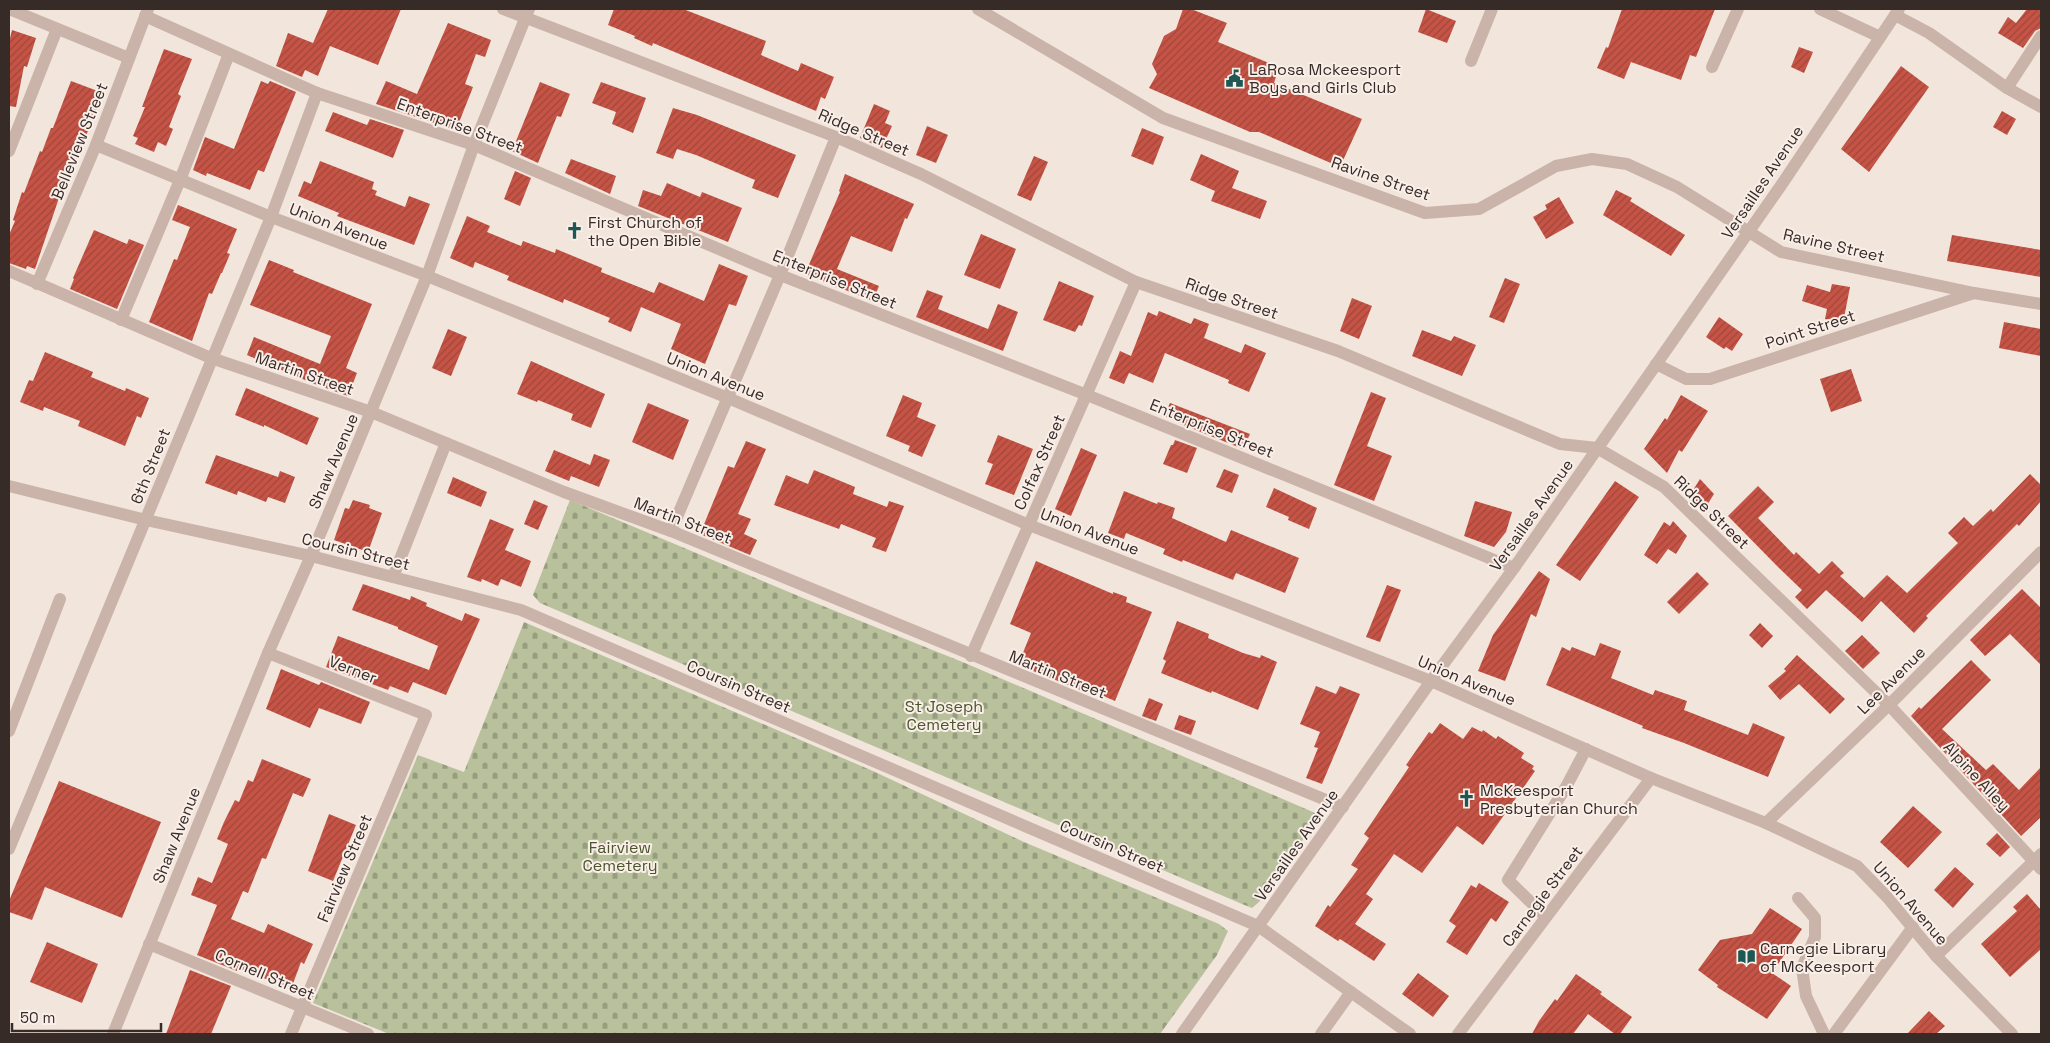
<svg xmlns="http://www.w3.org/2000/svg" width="2050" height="1043" font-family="'Space Grotesk',sans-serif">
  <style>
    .cemetery { fill: url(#cemetery-stones) }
    .building { fill: url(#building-hatch) }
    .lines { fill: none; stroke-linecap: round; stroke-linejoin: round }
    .minor { stroke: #cab3a8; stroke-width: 12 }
    .labels { text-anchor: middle; stroke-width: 4; stroke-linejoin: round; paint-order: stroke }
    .poi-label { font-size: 16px; fill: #372b28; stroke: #f9efe8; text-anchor: start }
    .street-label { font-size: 16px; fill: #372b28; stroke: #f9efe8 }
    .park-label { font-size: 16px; fill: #4b552c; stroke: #f9efe8 }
  </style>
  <defs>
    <pattern id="cemetery-stones" width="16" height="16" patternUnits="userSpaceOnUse" patternTransform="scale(1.25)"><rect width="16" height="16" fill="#b9c19c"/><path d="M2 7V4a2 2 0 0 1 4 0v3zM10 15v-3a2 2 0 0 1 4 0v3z" fill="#979d7f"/></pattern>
    <pattern id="building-hatch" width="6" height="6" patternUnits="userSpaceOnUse" patternTransform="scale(1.25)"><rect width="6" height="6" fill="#c55446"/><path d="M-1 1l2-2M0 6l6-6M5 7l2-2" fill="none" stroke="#a1463a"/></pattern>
  </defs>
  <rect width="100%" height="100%" fill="#f2e5dc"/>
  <g class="cemetery">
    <path d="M570 500 808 600 965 663 1320 815 1259 902 1252 908 1242 904 540 603 533 595Z"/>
    <path d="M524 622 873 771 1024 842 1219 924 1228 931 1217 955 1160 1034H389L313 1003 418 755 464 772Z"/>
  </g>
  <g class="building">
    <path d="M328 9H401L378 65 330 46 318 76 305 70 302 77 276 66 288 33 313 43Z"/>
    <path d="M614 9H683L766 41 761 55 798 71 801 63 834 77 825 99 821 97 816 111 653 43 652 46 634 38 635 36 608 25Z"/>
    <path d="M1183 9H1191L1227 23 1218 42 1279 67 1274 83 1362 119 1340 167 1259 132H1250L1149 88 1157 74 1152 64 1164 36 1176 29Z"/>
    <path d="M1426 9 1456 21 1447 43 1418 32Z"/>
    <path d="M1622 9H1715L1696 57 1690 55 1681 80 1631 62 1624 79 1597 68 1606 47 1608 48Z"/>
    <path d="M2027 9H2041V28L2035 31 2023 48 1998 33 2008 17 2016 23Z"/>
    <path d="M448 23 491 40 485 57 476 54 465 84 473 87 456 130 376 104 386 81 417 94Z"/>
    <path d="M12 30 36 38 27 67 24 66 16 107 9 106V42Z"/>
    <path d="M1799 47 1813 52 1804 73 1791 67Z"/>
    <path d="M164 49 192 59 178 94 181 96 169 127 173 129 166 146 158 142 154 152 135 144 138 138 133 136 145 107H142Z"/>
    <path d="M1901 66 1929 87 1869 172 1841 149Z"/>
    <path d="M71 81 103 93 76 161H74L63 186 35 269 27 266 26 269 9 263V235L15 221 13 220 22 192 24 193 40 151 42 152 51 128H53Z"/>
    <path d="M261 81 268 84 270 81 296 92 264 172 258 170 250 190 207 173 206 176 193 170 205 137 234 149Z"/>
    <path d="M540 82 570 94 561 117 557 116 538 163 512 151Z"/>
    <path d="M601 82 646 98 633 133 612 124 616 112 592 103Z"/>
    <path d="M874 104 890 111 885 123 892 126 882 148 860 138Z"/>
    <path d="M673 108 697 115 796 155 778 198 752 188 755 180 696 155 677 149 673 159 656 153Z"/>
    <path d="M2002 111 2016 119 2007 135 1993 127Z"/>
    <path d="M333 112 367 125 370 119 404 130 393 158 325 131Z"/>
    <path d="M927 126 948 135 936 163 916 155Z"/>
    <path d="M1142 128 1164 137 1153 165 1131 156Z"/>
    <path d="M1201 154 1239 171 1232 188 1267 201 1260 219 1211 201 1215 191 1190 180Z"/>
    <path d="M1034 156 1048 162 1031 201 1017 195Z"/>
    <path d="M571 159 616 176 610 194 565 173Z"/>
    <path d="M320 161 374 182 372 189 377 191 375 195 405 207 409 196 430 204 414 245 337 216 339 213 298 196 304 181 311 184Z"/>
    <path d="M515 171 531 178 520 206 504 199Z"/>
    <path d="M845 174 914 204 907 219 905 218 892 252 851 236 837 269 879 286 873 301 805 274 840 192 839 191Z"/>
    <path d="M667 183 700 197 702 192 742 208 728 242 638 206 643 190 661 196Z"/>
    <path d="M1616 190 1632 198 1630 201 1685 235 1671 256 1603 215Z"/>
    <path d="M1559 197 1574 223 1546 239 1533 217 1547 209 1545 205Z"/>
    <path d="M178 205 237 229 227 253 230 254 222 273H221L212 294 209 293 192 341 149 322 174 259 177 260 190 227 172 220Z"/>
    <path d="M467 216 490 226 487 232 521 246 523 241 555 253 556 249 602 268 601 272 654 293 659 282 704 301 719 264 748 276 736 306 729 304 705 364 671 349 681 324 641 307 631 332 608 322 610 318 564 299 563 303 539 293 507 280 509 276 475 262 473 268 450 258Z"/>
    <path d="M94 230 127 244 129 239 144 245 117 309 70 289 74 279 73 278Z"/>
    <path d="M981 234 1016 249 1000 289 964 275Z"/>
    <path d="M1952 235 2041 250V277L1947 261Z"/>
    <path d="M269 260 294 270 293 272 372 304 346 368 357 373 348 396 312 383 247 355 254 337 320 364 331 336 250 305Z"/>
    <path d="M1505 278 1520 284 1504 323 1489 317Z"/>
    <path d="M1059 281 1094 296 1082 326 1079 325 1075 332 1043 320Z"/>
    <path d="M1832 284 1850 287 1843 323 1825 319 1827 309 1802 301 1807 285 1830 292Z"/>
    <path d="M927 290 943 296 938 309 988 329 998 304 1018 312 1003 351 916 317Z"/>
    <path d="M1352 298 1372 306 1359 339 1340 331Z"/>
    <path d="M1159 311 1191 324 1194 318 1209 324 1204 338 1241 353 1245 344 1266 353 1249 392 1228 383 1229 380 1165 353 1153 383 1129 373 1124 384 1109 378 1120 351 1131 356 1148 312 1157 316Z"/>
    <path d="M1719 317 1743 334 1732 351 1726 347 1724 349 1706 337Z"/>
    <path d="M2004 322 2041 329V356L1999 348Z"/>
    <path d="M448 329 467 337 451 376 432 368Z"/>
    <path d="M1422 330 1451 341 1454 336 1476 345 1462 376 1412 356Z"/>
    <path d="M45 352 93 372 91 377 125 391 126 388 149 398 141 418 137 416 125 446 78 426 80 421 44 407 43 411 20 402 29 380 33 381Z"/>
    <path d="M531 361 605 394 591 428 571 420 573 414 538 400 537 402 517 394Z"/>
    <path d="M1851 369 1862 401 1831 412 1820 379Z"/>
    <path d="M246 388 319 418 307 445 264 425V427L235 415Z"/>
    <path d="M1371 392 1386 398 1367 446 1392 456 1374 501 1334 485Z"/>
    <path d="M903 395 922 403 917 417 936 425 922 457 908 451 910 446 886 436Z"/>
    <path d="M1681 395 1708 411 1682 452 1679 450 1667 473 1644 449 1665 418 1667 420Z"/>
    <path d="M648 403 689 420 673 460 632 442Z"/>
    <path d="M1170 403 1250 434 1243 449 1181 424V423L1164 416Z"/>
    <path d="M998 435 1033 449 1014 495 985 484 993 464 987 462Z"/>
    <path d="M1175 440 1197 448 1187 473 1163 464 1171 445H1173Z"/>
    <path d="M746 441 766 449 738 514 751 519 744 534 757 540 750 555 700 534 728 466 734 468Z"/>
    <path d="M1081 448 1097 455 1071 516 1055 509Z"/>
    <path d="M554 450 590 465 594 454 610 460 599 487 571 476 569 481 545 471Z"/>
    <path d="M216 455 278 477 280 471 295 477 285 503 268 497 266 502 238 491 237 495 205 483Z"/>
    <path d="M1224 469 1239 475 1232 493 1216 487Z"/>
    <path d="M814 470 855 487 853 494 887 507 889 501 904 506 886 552 872 547 876 538 841 524 839 529 774 505 786 475 808 484Z"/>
    <path d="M2030 474 2041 485V501L2019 526 2017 524 1926 616 1928 618 1914 633 1881 601 1862 622 1826 590 1807 609 1795 597 1802 590 1778 567 1728 516 1758 486 1774 502 1758 518 1794 555 1796 552 1819 574 1832 561 1844 573 1840 576 1864 598 1887 575 1907 593 1958 543 1948 533 1964 517 1973 526 1991 509 1993 512Z"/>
    <path d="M453 477 487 492 481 507 447 493Z"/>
    <path d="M1700 479 1714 494 1704 510 1690 495Z"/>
    <path d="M1615 481 1639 497 1580 581 1556 565Z"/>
    <path d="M1274 488 1317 508 1309 529 1288 520 1289 517 1266 507Z"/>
    <path d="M1124 491 1157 504 1158 502 1175 508 1172 518 1226 542 1231 530 1299 558 1285 593 1236 573 1233 580 1183 560 1182 562 1163 554 1165 549 1126 533 1124 539 1108 533Z"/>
    <path d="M353 500 370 505 369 508 382 513 368 552 334 540 345 508 349 509Z"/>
    <path d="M534 500 548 506 538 530 524 524Z"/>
    <path d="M1475 501 1512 512 1506 532 1494 547 1464 536Z"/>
    <path d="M490 519 514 529 505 550 531 561 521 587 501 579 498 586 482 579 481 582 467 577Z"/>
    <path d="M1673 521 1687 536 1676 554 1668 549 1657 564 1644 555 1664 522 1670 526Z"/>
    <path d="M1036 561 1113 594V592L1127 597 1126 602 1152 612 1115 701 1085 688 1083 691 1018 665 1031 633 1010 624Z"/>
    <path d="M1539 571 1550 579 1536 617 1531 614 1505 681 1478 671 1493 635Z"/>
    <path d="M1697 572 1709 584 1679 614 1667 602Z"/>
    <path d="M363 584 410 600 411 596 427 603 426 606 462 621 465 613 480 619 446 695 413 682 408 693 390 686 388 690 326 667 338 636 429 670 438 646 398 629V627L352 610Z"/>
    <path d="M1387 585 1401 590 1380 642 1366 637Z"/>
    <path d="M2022 589 2041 608V665L2010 634 1985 656 1970 640Z"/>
    <path d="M1177 621 1209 634 1208 638 1243 653 1260 658 1261 655 1277 662 1258 710 1212 691 1211 693 1161 673 1166 661 1163 659Z"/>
    <path d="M1760 623 1773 636 1762 648 1749 635Z"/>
    <path d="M1862 635 1880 653 1863 669 1845 651Z"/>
    <path d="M1600 643 1621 651 1611 678 1653 695 1655 690 1687 701 1684 710 1748 735 1753 723 1785 737 1768 777 1684 743 1642 728 1643 726 1546 685 1562 647 1570 651 1572 647 1595 656Z"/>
    <path d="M1797 655 1845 699 1830 714 1799 684 1780 700 1768 686 1786 671 1784 669Z"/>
    <path d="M1971 660 1991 680 1942 729 1986 770 1993 764 2019 790 2041 767V817L2021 836 1911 716 1919 707 1921 709Z"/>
    <path d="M281 669 319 685 321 682 370 702 361 724 319 708 310 728 266 709Z"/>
    <path d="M1316 686 1336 694 1340 686 1360 694 1322 784 1306 778 1318 748 1314 747 1320 732 1300 724Z"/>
    <path d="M1149 698 1163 704 1156 721 1142 716Z"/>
    <path d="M1179 715 1196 721 1191 735 1174 729Z"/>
    <path d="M1440 723 1463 739 1472 727 1482 732 1483 730 1496 739 1498 736 1524 753 1521 758 1534 766 1532 769 1535 771 1483 845 1457 826 1422 873 1394 854 1366 894 1373 899 1355 924 1386 944 1374 961 1340 939 1338 941 1315 926 1328 905 1330 907 1358 869 1351 865 1369 838 1364 834 1409 767 1406 765 1429 732 1432 734Z"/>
    <path d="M262 759 311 779 303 797 293 793 266 859 262 858 248 893 243 891 231 919 264 933 268 924 313 944 304 964 301 962 291 989 238 968 237 971 197 955 217 905 191 895 198 877 212 883 228 844 217 839 224 822 235 800 239 802 248 780 253 782Z"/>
    <path d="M59 781 161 822 122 918 45 887 32 920 9 912V901Z"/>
    <path d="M1913 806 1942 832 1908 868 1880 842Z"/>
    <path d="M329 814 356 825 333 881 308 871Z"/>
    <path d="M1997 833 2010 847 2000 857 1986 844Z"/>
    <path d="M1955 867 1974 884 1953 908 1934 890Z"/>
    <path d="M1479 883 1509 902 1496 922 1491 918 1467 955 1446 942 1456 926 1449 921 1471 885 1476 888Z"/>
    <path d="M2027 894 2041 910V949L2010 977 1981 944 2017 911 2013 907Z"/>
    <path d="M1770 908 1802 929 1772 973 1791 986 1767 1019 1717 987 1718 985 1698 970 1720 940 1752 934Z"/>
    <path d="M47 942 98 964 82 1003 30 982Z"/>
    <path d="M190 970 231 986 211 1034H166Z"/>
    <path d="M1418 973 1449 996 1433 1017 1402 994Z"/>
    <path d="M1576 974 1602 992 1600 994 1632 1017 1620 1034H1615L1588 1014 1573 1034H1532L1539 1021 1555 999 1557 1001Z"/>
    <path d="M1929 1011 1945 1026 1936 1034H1907Z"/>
  </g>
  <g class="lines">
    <g class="minor">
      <path d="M9 9 129 58"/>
      <path d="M503 9 836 137 921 174 1136 282 1338 351 1560 444 1597 448 1664 487 1889 705 2041 869"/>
      <path d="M978 9 1163 118 1425 213 1479 209 1556 166 1592 159 1627 164 1677 187 1781 252 1974 293 2041 304"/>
      <path d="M1820 9 1880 37"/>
      <path d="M1895 15 1929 33 2007 88 2041 107"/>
      <path d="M145 16 317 93 474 145 780 275 1087 395 1514 568"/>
      <path d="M1471 61 1492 9"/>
      <path d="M1712 67 1738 9"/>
      <path d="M2007 88 2041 36"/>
      <path d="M96 145 271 217 427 276 728 398 1029 525 1431 681 1651 778 1766 823 1857 866 1887 897 1936 956 2012 1034"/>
      <path d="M9 151 57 29"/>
      <path d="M9 271 211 358 371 412 564 492 671 531 1343 807"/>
      <path d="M37 284 96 145 148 9"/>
      <path d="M121 320 180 180 229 54"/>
      <path d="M1656 364 1686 379H1710L1974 293"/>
      <path d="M9 486 146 520 311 556 521 610 1258 926 1410 1034"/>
      <path d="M671 531 780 275 836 137"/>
      <path d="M393 577 446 443"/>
      <path d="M268 653 426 715 291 1034"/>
      <path d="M971 656 1136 282"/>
      <path d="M9 731 60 599"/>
      <path d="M1766 823 1889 705 2041 552"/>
      <path d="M9 849 271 217 317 93"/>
      <path d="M1798 898 1815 918V937L1802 968 1806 996 1824 1034"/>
      <path d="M1546 917 1508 880 1566 787 1586 749"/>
      <path d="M149 944 368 1034"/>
      <path d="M1936 956 2041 854"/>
      <path d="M113 1034 268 653 311 556 427 276 474 145 529 9"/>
      <path d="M1182 1034 1431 681 1514 568 1782 184 1899 9"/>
      <path d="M1321 1034 1351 992"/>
      <path d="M1458 1034 1651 778"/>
      <path d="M1834 1034 1913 927"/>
    </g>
  </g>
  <defs>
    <symbol id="civic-bare" viewBox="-9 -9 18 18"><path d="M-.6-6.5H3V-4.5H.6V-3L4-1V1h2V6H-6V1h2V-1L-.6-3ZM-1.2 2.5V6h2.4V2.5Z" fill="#1e5854" stroke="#f9efe8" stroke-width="2.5" paint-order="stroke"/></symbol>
    <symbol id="church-bare" viewBox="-9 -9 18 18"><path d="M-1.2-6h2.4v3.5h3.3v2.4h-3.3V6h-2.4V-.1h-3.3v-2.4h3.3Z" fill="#1e5854" stroke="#f9efe8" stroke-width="2.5" paint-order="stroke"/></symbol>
    <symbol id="library-bare" viewBox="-9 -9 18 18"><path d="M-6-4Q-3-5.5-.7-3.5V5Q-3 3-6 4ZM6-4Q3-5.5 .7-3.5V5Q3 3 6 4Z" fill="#1e5854" stroke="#f9efe8" stroke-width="2.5" paint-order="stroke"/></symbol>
  </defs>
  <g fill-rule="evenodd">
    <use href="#civic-bare" x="1222" y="66" width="25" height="25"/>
    <use href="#church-bare" x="562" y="218" width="25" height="25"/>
    <use href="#church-bare" x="1454" y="786" width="25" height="25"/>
    <use href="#library-bare" x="1734" y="944" width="25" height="25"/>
  </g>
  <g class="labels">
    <g class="poi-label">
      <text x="1249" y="75">LaRosa Mckeesport<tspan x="1249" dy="18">Boys and Girls Club</tspan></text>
      <text x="588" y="228">First Church of<tspan x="588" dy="18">the Open Bible</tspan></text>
      <text x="1480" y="796">McKeesport<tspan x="1480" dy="18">Presbyterian Church</tspan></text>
      <text x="1760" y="954">Carnegie Library<tspan x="1760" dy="18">of McKeesport</tspan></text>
    </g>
    <g class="street-label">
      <text transform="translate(460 125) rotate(20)" y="6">Enterprise Street</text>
      <text transform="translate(864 132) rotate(23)" y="6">Ridge Street</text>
      <text transform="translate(79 141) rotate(-68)" y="6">Belleview Street</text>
      <text transform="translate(1381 178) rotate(19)" y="6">Ravine Street</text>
      <text transform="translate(1762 182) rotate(-56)" y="6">Versailles Avenue</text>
      <text transform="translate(339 226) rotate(21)" y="6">Union Avenue</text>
      <text transform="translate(1834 245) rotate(13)" y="6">Ravine Street</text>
      <text transform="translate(835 279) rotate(22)" y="6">Enterprise Street</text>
      <text transform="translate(1232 298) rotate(19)" y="6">Ridge Street</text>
      <text transform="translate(1810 329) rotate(-18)" y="6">Point Street</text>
      <text transform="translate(305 373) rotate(19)" y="6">Martin Street</text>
      <text transform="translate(716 376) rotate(22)" y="6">Union Avenue</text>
      <text transform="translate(1212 428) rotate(22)" y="6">Enterprise Street</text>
      <text transform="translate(333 461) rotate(-67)" y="6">Shaw Avenue</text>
      <text transform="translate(1039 462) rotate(-66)" y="6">Colfax Street</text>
      <text transform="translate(150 466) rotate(-68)" y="6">6th Street</text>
      <text transform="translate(1712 512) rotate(44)" y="6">Ridge Street</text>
      <text transform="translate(1531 515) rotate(-55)" y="6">Versailles Avenue</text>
      <text transform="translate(683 520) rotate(21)" y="6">Martin Street</text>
      <text transform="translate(1090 531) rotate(21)" y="6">Union Avenue</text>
      <text transform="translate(356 551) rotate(14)" y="6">Coursin Street</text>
      <text transform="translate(353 669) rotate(21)" y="6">Verner</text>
      <text transform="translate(1058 674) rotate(22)" y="6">Martin Street</text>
      <text transform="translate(1467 680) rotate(23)" y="6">Union Avenue</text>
      <text transform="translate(1891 680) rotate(-45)" y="6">Lee Avenue</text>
      <text transform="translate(739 686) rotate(23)" y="6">Coursin Street</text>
      <text transform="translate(1977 776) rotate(47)" y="6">Alpine Alley</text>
      <text transform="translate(176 835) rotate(-68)" y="6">Shaw Avenue</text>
      <text transform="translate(1296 845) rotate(-55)" y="6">Versailles Avenue</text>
      <text transform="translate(1112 846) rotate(23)" y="6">Coursin Street</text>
      <text transform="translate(344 868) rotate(-67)" y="6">Fairview Street</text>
      <text transform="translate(1542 896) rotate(-53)" y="6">Carnegie Street</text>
      <text transform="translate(1911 903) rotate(49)" y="6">Union Avenue</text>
      <text transform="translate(265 974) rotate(23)" y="6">Cornell Street</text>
    </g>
    <g class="park-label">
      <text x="944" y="712">St Joseph<tspan x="944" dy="18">Cemetery</tspan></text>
      <text x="620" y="853">Fairview<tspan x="620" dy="18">Cemetery</tspan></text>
    </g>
  </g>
  <rect width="2050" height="1043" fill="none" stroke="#372b28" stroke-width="20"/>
  <path d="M12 1023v8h149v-8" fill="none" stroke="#372b28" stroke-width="2.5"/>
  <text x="20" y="1023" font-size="15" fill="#372b28" stroke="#f9efe8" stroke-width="4" paint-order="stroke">50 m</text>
</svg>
